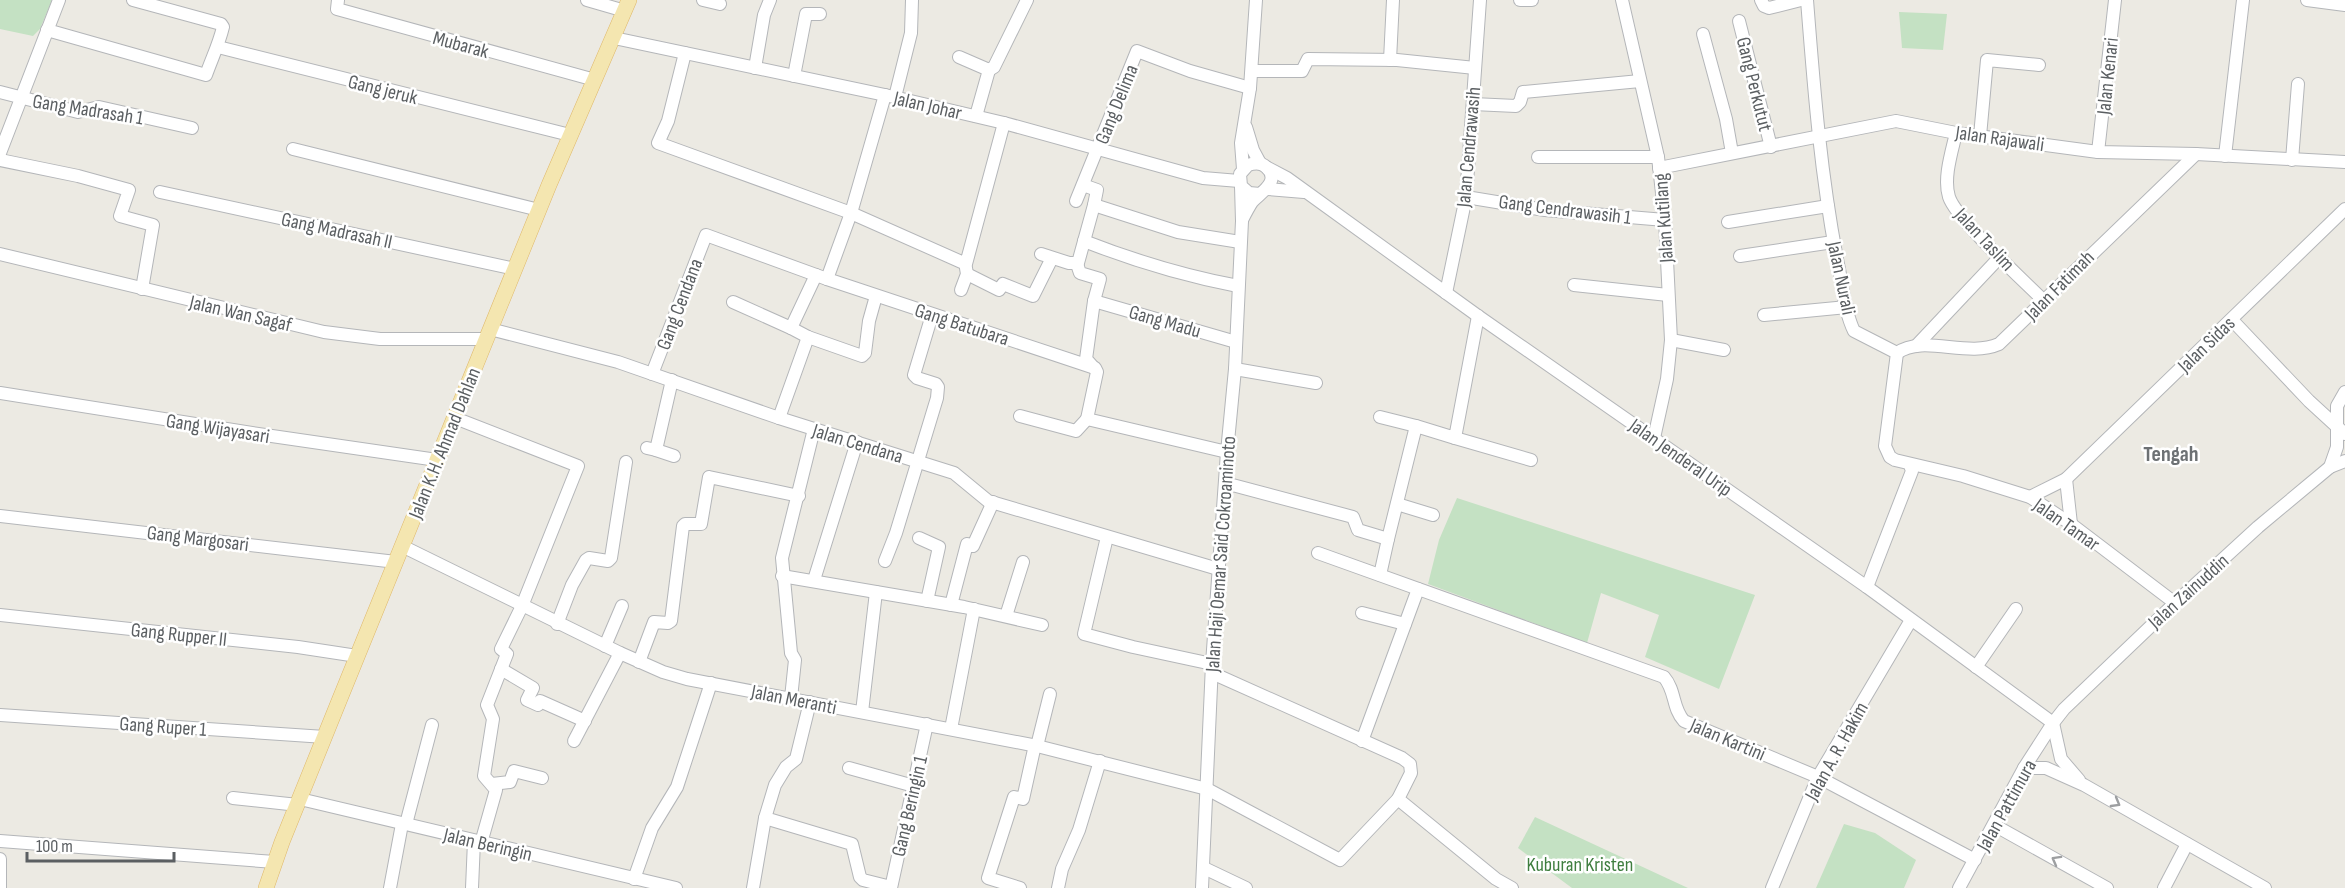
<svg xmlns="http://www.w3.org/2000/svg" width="2345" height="888" font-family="'Sofia Sans Condensed',sans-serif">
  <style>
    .green { fill: #c4e1c3 }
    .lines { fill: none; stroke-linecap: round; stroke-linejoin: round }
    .minor-casing { stroke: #b4b6b9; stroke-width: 14 }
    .major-casing { stroke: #dfb869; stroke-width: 16 }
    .minor { stroke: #fff; stroke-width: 12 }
    .major { stroke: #f4e6b0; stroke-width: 15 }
    .oneway { stroke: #9d9fa1 }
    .labels { text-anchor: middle; stroke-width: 5; stroke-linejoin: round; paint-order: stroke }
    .street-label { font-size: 20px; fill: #5b5f62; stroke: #fff }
    .park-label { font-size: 20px; fill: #3f7e3f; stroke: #fff }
    .quarter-label { font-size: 22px; font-weight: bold; fill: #6d7174; stroke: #fff }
  </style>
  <rect width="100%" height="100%" fill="#eceae3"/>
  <g class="green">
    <path d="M0 0H52L40 29 33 36 0 29Z"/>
    <path d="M1899 12 1947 14 1943 50 1902 48Z"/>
    <path d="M1457 498 1755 595 1719 689 1645 657 1659 615 1601 593 1587 643 1428 584 1439 540Z"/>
    <path d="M1535 817 1688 888H1572L1518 848Z"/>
    <path d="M1844 824 1875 833 1916 860 1904 888H1816Z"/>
  </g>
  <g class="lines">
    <defs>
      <g id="minor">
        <path d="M338 0 337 9 595 80"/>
        <path d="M587 0 625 11"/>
        <path d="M703 0 720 4"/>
        <path d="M1520 0H1532"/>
        <path d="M1622 0 1658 157 1665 220 1671 340 1667 379 1654 438"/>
        <path d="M1761 0 1764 6 1769 8 1801 0"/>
        <path d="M1807 0C1814 90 1821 180 1839 269 1843 289 1845 313 1854 331L1897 353 1885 446 1890 457 1895 460 1963 476 2030 497 2071 524 2175 603"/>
        <path d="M2307 0 2345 5"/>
        <path d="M1739 21 1771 147"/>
        <path d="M47 30 206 75C212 58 219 44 223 27L221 24 133 0"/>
        <path d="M1703 34 1726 119 1732 153"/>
        <path d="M614 38 885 95 1004 123 1203 178 1239 181"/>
        <path d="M218 47 570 135"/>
        <path d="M685 53 668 121 658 143 851 213 966 264 1004 123"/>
        <path d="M959 57 989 70 976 116"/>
        <path d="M1390 60 1393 0"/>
        <path d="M755 68 764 15 770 0"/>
        <path d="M989 70 994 67 1027 0"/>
        <path d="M1252 71H1302L1308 59 1397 60 1475 68"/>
        <path d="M794 76 806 14H820"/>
        <path d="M0 92 78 112 99 107 192 128"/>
        <path d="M885 95 851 213 827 279 1095 368 1097 372 1087 419 1227 452"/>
        <path d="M895 97 911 33 912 0"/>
        <path d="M1473 104 1516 106 1520 102 1523 92 1640 81"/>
        <path d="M1246 127 1253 150 1260 163"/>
        <path d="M1956 133C1952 151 1943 178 1949 197 1956 219 2024 281 2043 300"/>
        <path d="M1980 136 1987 60 2039 65"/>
        <path d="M293 149 539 210"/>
        <path d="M2098 152 2115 0"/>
        <path d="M0 153 59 0"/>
        <path d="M2225 156 2243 0"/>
        <path d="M1538 157H1658"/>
        <path d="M0 160 78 176 129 190 120 216 153 225 142 289"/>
        <path d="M2292 160 2298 84"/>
        <path d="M1266 167 1287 178 1478 316 1867 587 2053 723"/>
        <path d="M1659 168 1896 121 1956 133 2098 152 2196 154 2345 162"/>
        <path d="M1243 169 1241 143 1250 88 1256 0"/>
        <path d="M1083 185 1097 190 1094 205"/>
        <path d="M1268 189 1304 192"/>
        <path d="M160 192 515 269"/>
        <path d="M1466 197 1545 210 1665 220"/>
        <path d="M1076 201 1137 51 1190 71 1250 88"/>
        <path d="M1242 220C1245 214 1248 208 1252 202 1260 193 1282 181 1266 167 1261 162 1254 163 1248 165L1240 174 1241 186 1249 193 1260 194"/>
        <path d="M1728 222 1828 206"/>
        <path d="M1084 241C1135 261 1185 276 1238 286"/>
        <path d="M0 254 324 332 380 339H486"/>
        <path d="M1041 254 1069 263H1078L1094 205 1178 232 1240 242"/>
        <path d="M1740 256 1833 242"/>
        <path d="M1077 264 1080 273 1100 279 1094 301 1086 359 1094 368"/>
        <path d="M967 274 999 290 1003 284 1033 296 1052 258"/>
        <path d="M1574 285 1668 295"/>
        <path d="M961 290 967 274 966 268"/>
        <path d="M1446 293 1466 197 1480 0"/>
        <path d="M1094 301 1236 342"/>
        <path d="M733 302 791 328 816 275"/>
        <path d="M1764 315 1847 307"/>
        <path d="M2232 320 2309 401 2345 434"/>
        <path d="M791 328 808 337 862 356 865 353 869 321 876 296"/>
        <path d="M490 329 618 362 779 418 954 473 988 501 1218 569"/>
        <path d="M1671 340 1724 350"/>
        <path d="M1916 346 2000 257"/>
        <path d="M1897 353C1923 334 1967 358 1999 344L2196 154"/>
        <path d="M1235 369 1316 383"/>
        <path d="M652 374 706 235 827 279"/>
        <path d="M0 393 265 435 437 460"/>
        <path d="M1020 416 1076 431 1087 419"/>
        <path d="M1380 417 1416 426"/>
        <path d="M455 418 578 466 522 606 501 649 507 654 487 705 493 719 484 776 496 790 481 843"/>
        <path d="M779 418 808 337"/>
        <path d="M1455 438 1531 460"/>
        <path d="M647 448 656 450 672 380"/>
        <path d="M656 450 674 456"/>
        <path d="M2330 467 2337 447V406L2345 392"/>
        <path d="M2066 479 2071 524"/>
        <path d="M1225 483 1353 517 1358 530 1388 539 1380 575"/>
        <path d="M2030 497 2066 479 2345 209"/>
        <path d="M1397 504 1433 515"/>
        <path d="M0 516 396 562"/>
        <path d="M1107 537 1084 634 1133 647 1212 664"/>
        <path d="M919 538 939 547 927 601"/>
        <path d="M1388 539 1416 426 1455 438 1478 316"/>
        <path d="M402 546 620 653 663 672 687 679 1037 746 1207 789 1340 860 1398 799"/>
        <path d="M1318 553 1664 677C1676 691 1672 708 1684 721L1818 777 1975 860"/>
        <path d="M885 561 896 533 937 398 938 387 936 384 917 378 914 375 932 315"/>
        <path d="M782 576 964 607 1042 625"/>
        <path d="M814 580 857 442"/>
        <path d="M1867 587 1912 471 1910 465"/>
        <path d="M951 605 967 544 973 546 993 502"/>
        <path d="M1362 613 1405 624"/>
        <path d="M0 615 298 647 357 656"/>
        <path d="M1006 616 1023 562"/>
        <path d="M557 624 572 585 586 560 589 558 608 561 611 558 626 462"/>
        <path d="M605 646 622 606"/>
        <path d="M639 662 654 622 668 623 671 621 683 526 685 524H701L709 477 799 496"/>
        <path d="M1976 667 2016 609"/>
        <path d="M501 669 533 688 527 700 538 705 540 701 585 721"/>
        <path d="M1212 673 1402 758 1410 764 1411 773 1398 799 1496 879 1512 888"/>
        <path d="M791 698 795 660 791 653 782 558 814 429"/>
        <path d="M862 712 876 592"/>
        <path d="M0 715 325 737"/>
        <path d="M2053 723 2061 759 2079 780"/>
        <path d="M951 729 974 609"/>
        <path d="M574 741 620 653"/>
        <path d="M1362 741 1418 589"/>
        <path d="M1037 746 1050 694"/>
        <path d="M849 768 914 786"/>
        <path d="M2024 768H2046L2084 785 2265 888"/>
        <path d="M492 784 510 782 514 771 542 778"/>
        <path d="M233 798 298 805"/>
        <path d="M300 799 676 888"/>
        <path d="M765 818 852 844 860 877 863 880 891 887"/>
        <path d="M406 824 432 725"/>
        <path d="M1994 825 2107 888"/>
        <path d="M0 841 275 862"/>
        <path d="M0 859V887"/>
        <path d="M1204 868 1246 888"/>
        <path d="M634 879 652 828 677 787 711 683"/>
        <path d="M390 888 402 824"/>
        <path d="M472 888 474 841"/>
        <path d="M753 888 765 818 775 785 786 767 796 759 810 702"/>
        <path d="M891 888 927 724"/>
        <path d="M1020 888 988 878 1014 797 1023 799 1035 745"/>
        <path d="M1058 888 1062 869 1079 830 1100 761"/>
        <path d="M1202 888 1212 664 1227 452 1235 369 1242 221 1241 186"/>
        <path d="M1772 888 1818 777 1911 620"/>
        <path d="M1959 888 2024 768 2053 723 2064 709 2175 603 2258 527 2330 467 2345 461"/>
        <path d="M2164 888 2187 844"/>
      </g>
      <path id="major" d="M266 888 282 842 339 701 549 185 629 0"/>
    </defs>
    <use href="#minor" class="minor-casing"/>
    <use href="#major" class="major-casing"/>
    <use href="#minor" class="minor"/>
    <use href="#major" class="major"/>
  </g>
  <defs><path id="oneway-chevron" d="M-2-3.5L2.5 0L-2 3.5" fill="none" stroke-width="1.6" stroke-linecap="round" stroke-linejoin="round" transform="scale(1.5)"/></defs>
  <g class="oneway">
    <use href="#oneway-chevron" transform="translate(2116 803) rotate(30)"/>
    <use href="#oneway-chevron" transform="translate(2056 860) rotate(-151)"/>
  </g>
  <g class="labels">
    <g class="street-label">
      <text transform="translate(461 44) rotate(15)" y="7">Mubarak</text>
      <text transform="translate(2107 76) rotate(-84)" y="7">Jalan Kenari</text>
      <text transform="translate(1755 84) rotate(76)" y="7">Gang Perkutut</text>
      <text transform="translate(383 89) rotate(14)" y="7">Gang jeruk</text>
      <text transform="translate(1116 104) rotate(-68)" y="7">Gang Delima</text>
      <text transform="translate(928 105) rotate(13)" y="7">Jalan Johar</text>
      <text transform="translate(88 109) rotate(9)" y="7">Gang Madrasah 1</text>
      <text transform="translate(2000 138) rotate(8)" y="7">Jalan Rajawali</text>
      <text transform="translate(1468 147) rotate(-85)" y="7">Jalan Cendrawasih</text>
      <text transform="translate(1565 209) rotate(7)" y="7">Gang Cendrawasih 1</text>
      <text transform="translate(1663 218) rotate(-94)" y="7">Jalan Kutilang</text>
      <text transform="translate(337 230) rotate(12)" y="7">Gang Madrasah II</text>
      <text transform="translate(1985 239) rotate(47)" y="7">Jalan Taslim</text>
      <text transform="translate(1842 278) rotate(78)" y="7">Jalan Nurali</text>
      <text transform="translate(2059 285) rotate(-45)" y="7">Jalan Fatimah</text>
      <text transform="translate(679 304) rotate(-69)" y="7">Gang Cendana</text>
      <text transform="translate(241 313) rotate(13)" y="7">Jalan Wan Sagaf</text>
      <text transform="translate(1165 321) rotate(16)" y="7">Gang Madu</text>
      <text transform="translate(962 324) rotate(18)" y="7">Gang Batubara</text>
      <text transform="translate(2206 344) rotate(-44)" y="7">Jalan Sidas</text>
      <text transform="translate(218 428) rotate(9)" y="7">Gang Wijayasari</text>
      <text transform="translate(444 443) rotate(-68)" y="7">Jalan K.H. Ahmad Dahlan</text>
      <text transform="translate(858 443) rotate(17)" y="7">Jalan Cendana</text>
      <text transform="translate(1681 457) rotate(35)" y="7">Jalan Jenderal Urip</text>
      <text transform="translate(2067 524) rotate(35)" y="7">Jalan Tamar</text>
      <text transform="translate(198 538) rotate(7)" y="7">Gang Margosari</text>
      <text transform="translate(1220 554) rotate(-86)" y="7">Jalan Haji Oemar Said Cokroaminoto</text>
      <text transform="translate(2188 591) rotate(-42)" y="7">Jalan Zainuddin</text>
      <text transform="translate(179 634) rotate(6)" y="7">Gang Rupper II</text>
      <text transform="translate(794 699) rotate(11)" y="7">Jalan Meranti</text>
      <text transform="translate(163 726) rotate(4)" y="7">Gang Ruper 1</text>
      <text transform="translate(1728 739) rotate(23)" y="7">Jalan Kartini</text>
      <text transform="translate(1836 751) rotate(-61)" y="7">Jalan A. R. Hakim</text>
      <text transform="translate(2006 805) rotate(-61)" y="7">Jalan Pattimura</text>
      <text transform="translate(909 806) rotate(-77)" y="7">Gang Beringin 1</text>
      <text transform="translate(488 844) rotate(13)" y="7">Jalan Beringin</text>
    </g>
    <g class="park-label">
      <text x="1580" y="871">Kuburan Kristen</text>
    </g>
    <g class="quarter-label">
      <text x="2171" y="461">Tengah</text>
    </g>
  </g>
  <path d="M27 852v9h147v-9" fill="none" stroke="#5b5f62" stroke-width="3"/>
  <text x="36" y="852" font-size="18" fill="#5b5f62" stroke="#ffffff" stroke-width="4.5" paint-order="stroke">100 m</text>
</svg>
